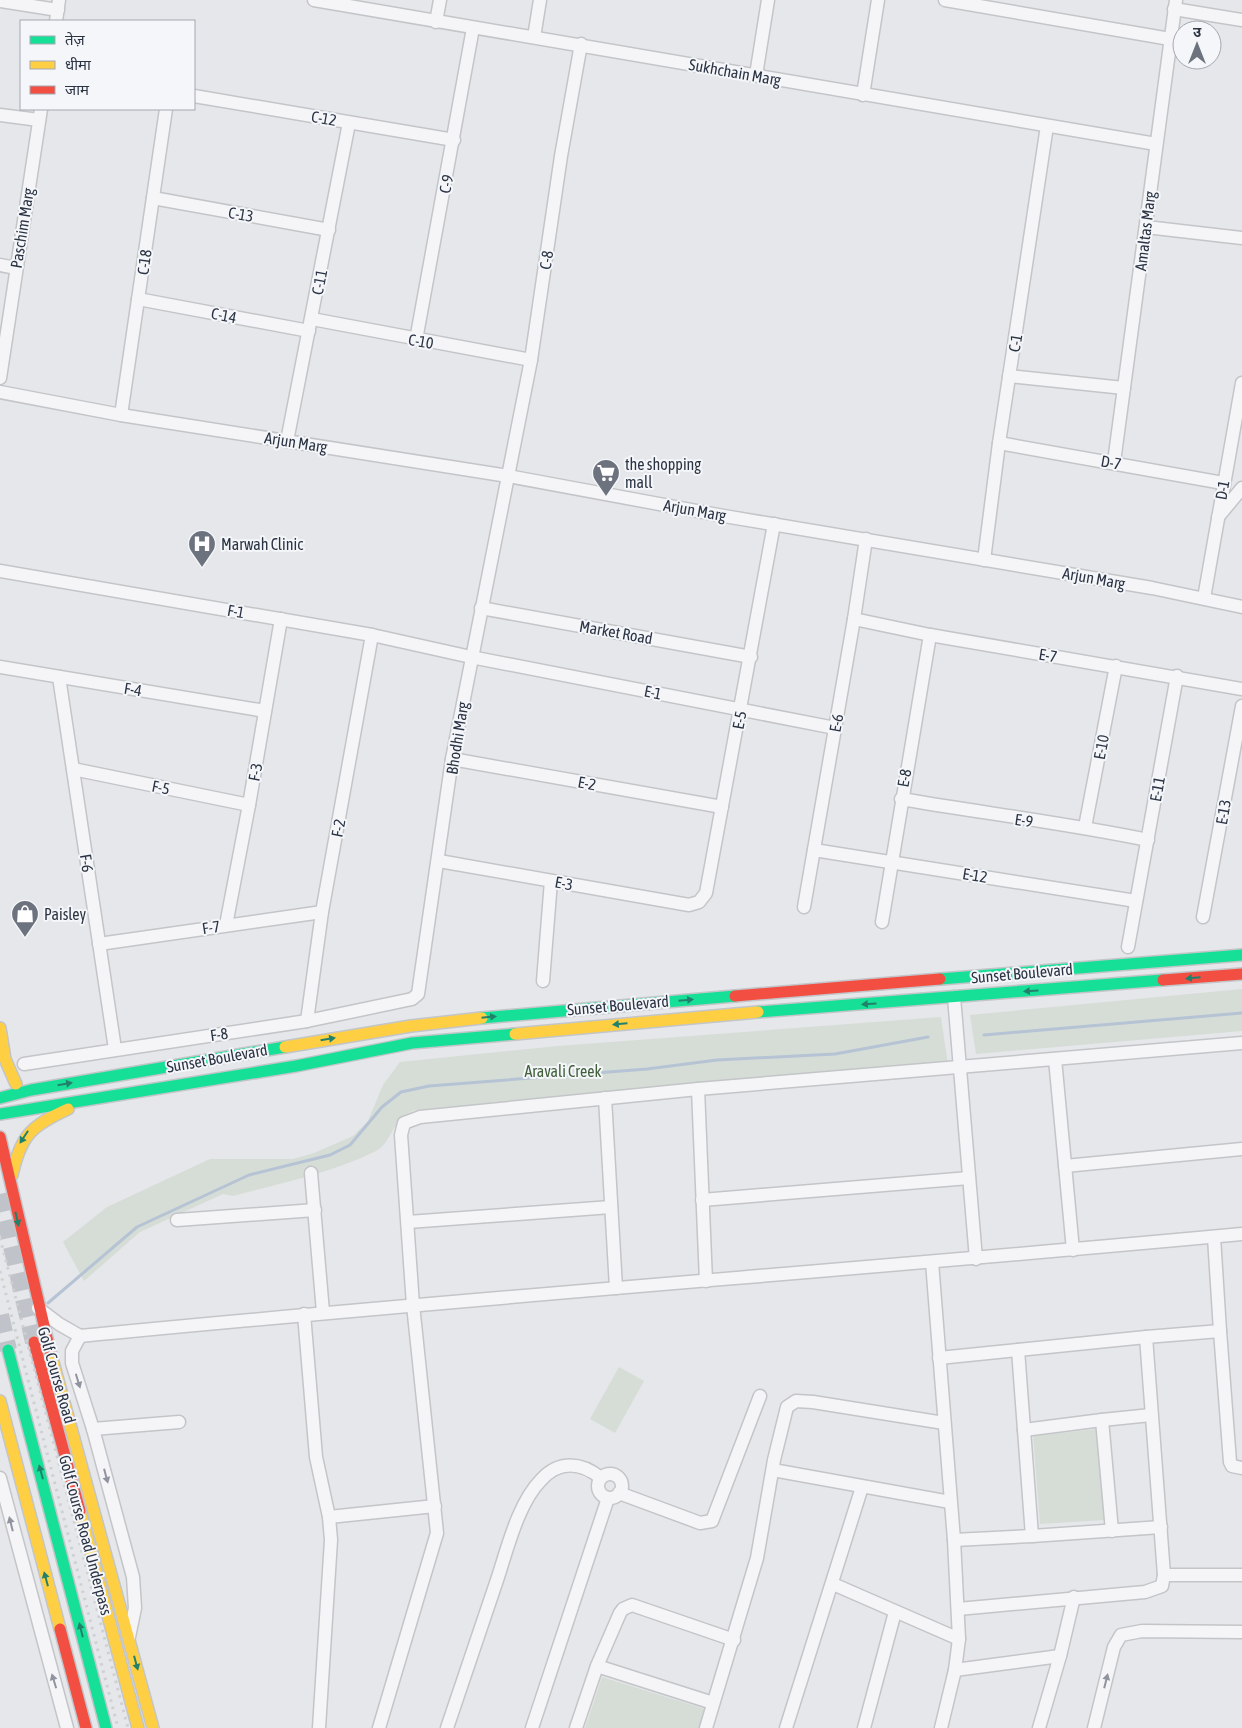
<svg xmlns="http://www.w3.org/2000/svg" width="1242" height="1728" font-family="'Asap Condensed','Noto Sans Devanagari',sans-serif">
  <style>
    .green { fill: #d6ddd6 }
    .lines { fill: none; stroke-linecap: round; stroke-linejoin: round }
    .stream { stroke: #b5c3d4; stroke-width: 3 }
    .secondary-tunnel { stroke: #c0c3c9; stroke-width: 18; stroke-dasharray: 18 9; stroke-linecap: butt }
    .street-casing { stroke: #c3c5c8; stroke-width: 15 }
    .fast-casing { stroke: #c3c5c8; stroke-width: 14 }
    .slow-casing { stroke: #c3c5c8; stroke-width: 14 }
    .jam-casing { stroke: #c3c5c8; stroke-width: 14 }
    .street { stroke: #f5f5f7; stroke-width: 12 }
    .fast { stroke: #16e098; stroke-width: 11 }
    .slow { stroke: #ffcf43; stroke-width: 11 }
    .jam { stroke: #f24e42; stroke-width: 11 }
    .rail { stroke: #cfd0d2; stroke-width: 3; stroke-dasharray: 2.5 5; stroke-linecap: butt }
    .oneway { fill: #22816a }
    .oneway2 { fill: #90949e }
    .labels { text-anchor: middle; stroke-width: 4; stroke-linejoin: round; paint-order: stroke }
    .street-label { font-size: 16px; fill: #2c3444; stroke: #f4f6f9 }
    .poi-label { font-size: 16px; fill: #2c3444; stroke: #f4f6f9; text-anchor: start }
    .park-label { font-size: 16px; fill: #405f3a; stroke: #f4f6f9 }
  </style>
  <rect width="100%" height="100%" fill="#e5e7ea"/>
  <g class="green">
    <path d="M1242 989V1031L976 1054 970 1015Z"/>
    <path d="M941 1017 948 1065 415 1110C391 1119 392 1143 376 1151 332 1173 281 1183 233 1196L223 1194 140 1232 84 1281 63 1242 107 1207 210 1159H293L314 1153 353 1136 368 1121 383 1085 400 1062 558 1046Z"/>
    <path d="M619 1367 644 1381 615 1433 590 1419Z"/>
    <path d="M1097 1429 1105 1520 1040 1524 1033 1436Z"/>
    <path d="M602 1677 705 1709 699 1728H585Z"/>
  </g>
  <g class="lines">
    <g class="stream">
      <path d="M984 1035 1242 1013"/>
      <path d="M48 1303 137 1227 249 1175 330 1155 350 1145 382 1107 401 1092 429 1086 647 1069 717 1060 835 1054 928 1037"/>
    </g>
    <g class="secondary-tunnel">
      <path d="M0 1194 34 1342"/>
      <path d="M0 1315 8 1350"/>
    </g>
    <defs>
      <g id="street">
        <path d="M314 0 1156 144"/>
        <path d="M945 0 1170 39"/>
        <path d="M0 1 58 10"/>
        <path d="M1174 9 1242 20"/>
        <path d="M56 21 59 0"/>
        <path d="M436 22 440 0"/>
        <path d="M534 37 540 0"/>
        <path d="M756 75 768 0"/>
        <path d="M863 95 878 0"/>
        <path d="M194 96 454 140"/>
        <path d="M0 115 39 120"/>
        <path d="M153 198 329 230"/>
        <path d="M1146 227 1242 238"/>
        <path d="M0 265 16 268"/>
        <path d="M138 299 309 331"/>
        <path d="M312 319 531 360"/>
        <path d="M416 340 473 28"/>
        <path d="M1009 376 1124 388"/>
        <path d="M0 378 41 109"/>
        <path d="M0 392 121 415 508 476 724 516 1152 588 1242 607"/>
        <path d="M121 415 166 109"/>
        <path d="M287 441 349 123"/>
        <path d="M999 443 1223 483"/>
        <path d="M1114 462 1176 0"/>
        <path d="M1218 517 1242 488"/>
        <path d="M984 560 999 443 1047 126"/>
        <path d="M0 571 372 635 471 657 835 728"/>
        <path d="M1204 598 1242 383"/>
        <path d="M481 608 751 657"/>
        <path d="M854 619 930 635 1242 689"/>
        <path d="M0 667 265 711"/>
        <path d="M59 677 115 1049"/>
        <path d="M452 759 722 807"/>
        <path d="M73 769 249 805"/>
        <path d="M901 799C983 813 1066 823 1148 840"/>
        <path d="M1085 827 1116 666"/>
        <path d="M814 850 1136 901"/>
        <path d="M439 861 689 905 699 902 706 893 774 524"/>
        <path d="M804 907 854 619 866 539"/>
        <path d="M1203 917 1242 706"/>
        <path d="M882 922 930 635"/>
        <path d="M226 925 249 805 281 619"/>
        <path d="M99 944 322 912"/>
        <path d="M1128 947 1177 676"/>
        <path d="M543 981 551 881"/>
        <path d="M954 997 976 1259"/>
        <path d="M307 1021 322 912 372 635"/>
        <path d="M1055 1059 1073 1250"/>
        <path d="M24 1064 307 1021 412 999 418 994 452 759 531 360 561 156 581 44"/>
        <path d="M698 1089 706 1281"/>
        <path d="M605 1098 616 1288"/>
        <path d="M1065 1166 1242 1149"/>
        <path d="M311 1173 323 1312"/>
        <path d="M702 1200 969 1178"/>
        <path d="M177 1220 315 1210"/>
        <path d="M408 1222 611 1207"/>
        <path d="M1214 1237 1220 1331"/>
        <path d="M932 1262 954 1540 959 1639 955 1670 941 1728"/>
        <path d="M38 1308 59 1324 80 1336C467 1298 855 1270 1242 1234"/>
        <path d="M304 1314 316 1457 329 1517 331 1540 319 1728"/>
        <path d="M80 1336 72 1351V1363L93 1429 133 1577 135 1608 129 1637"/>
        <path d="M1146 1337 1018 1350 1032 1536 1161 1527"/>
        <path d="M939 1358 1018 1350"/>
        <path d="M93 1429 179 1422"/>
        <path d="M1024 1430 1102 1420"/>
        <path d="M1242 1468 1232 1466 1230 1462 1220 1331 1146 1337 1164 1575H1242"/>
        <path d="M773 1470 950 1502"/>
        <circle cx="610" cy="1486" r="12"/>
        <path d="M0 1478 67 1728"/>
        <path d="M619 1493 700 1523 712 1521 760 1396"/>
        <path d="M329 1517 435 1506"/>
        <path d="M1112 1531 1102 1420 1151 1415"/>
        <path d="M954 1540 1032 1536"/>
        <path d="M833 1584 959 1639"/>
        <path d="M958 1609 1145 1592 1162 1586 1164 1575"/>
        <path d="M597 1666 713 1703"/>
        <path d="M955 1670 1060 1656"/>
        <path d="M379 1728 437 1533 413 1305 401 1135 404 1123 420 1117 698 1089 1242 1043"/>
        <path d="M447 1728C464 1679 480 1629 497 1580 507 1550 518 1503 541 1480 559 1460 581 1462 601 1478"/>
        <path d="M532 1728 608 1498"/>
        <path d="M576 1728 597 1666 620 1613 623 1609 632 1605 734 1640"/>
        <path d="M706 1728 757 1558 774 1460 787 1407 796 1401 813 1402 944 1423"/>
        <path d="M786 1728 862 1487"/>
        <path d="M864 1728 895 1612"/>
        <path d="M1039 1728 1060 1656 1074 1597"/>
        <path d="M1094 1728 1114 1647 1121 1635 1142 1631 1242 1632"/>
      </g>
      <g id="fast">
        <path d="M940 979 1242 955"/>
        <path d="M758 1012 1163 980"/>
        <path d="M482 1018 735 996"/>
        <path d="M0 1098 31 1090 285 1047"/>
        <path d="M0 1114 296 1066 412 1043 515 1034"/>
        <path d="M8 1350 106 1728"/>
      </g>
      <g id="slow">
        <path d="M0 1028 5 1059 16 1084"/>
        <path d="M515 1034 758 1012"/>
        <path d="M285 1047 411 1026 482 1018"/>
        <path d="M12 1175C21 1135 31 1126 68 1109"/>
        <path d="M50 1351 153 1728"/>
        <path d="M0 1401 60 1629"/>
        <path d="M80 1511 138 1728"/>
      </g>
      <g id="jam">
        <path d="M1163 980 1242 974"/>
        <path d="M735 996 940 979"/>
        <path d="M0 1137 50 1351"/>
        <path d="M34 1342 80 1511"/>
        <path d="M60 1629 86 1728"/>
      </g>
    </defs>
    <use href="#street" class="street-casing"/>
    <use href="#fast" class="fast-casing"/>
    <use href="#slow" class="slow-casing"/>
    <use href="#jam" class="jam-casing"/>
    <use href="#street" class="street"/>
    <use href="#fast" class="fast"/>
    <use href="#slow" class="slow"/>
    <use href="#jam" class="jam"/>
    <g class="rail">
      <path d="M0 1238 128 1728"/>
      <path d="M0 1271 118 1728"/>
    </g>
  </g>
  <defs><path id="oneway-solid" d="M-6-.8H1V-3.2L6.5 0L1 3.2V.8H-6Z" transform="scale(1.25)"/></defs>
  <g class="oneway">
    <use href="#oneway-solid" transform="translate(1193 978) rotate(175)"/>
    <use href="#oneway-solid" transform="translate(1031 991) rotate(176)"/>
    <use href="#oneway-solid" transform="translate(686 1000) rotate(-5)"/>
    <use href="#oneway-solid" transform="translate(869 1004) rotate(176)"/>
    <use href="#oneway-solid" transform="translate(489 1017) rotate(-6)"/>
    <use href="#oneway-solid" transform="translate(620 1024) rotate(175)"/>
    <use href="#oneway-solid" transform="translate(328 1039) rotate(-9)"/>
    <use href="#oneway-solid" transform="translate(65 1084) rotate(-10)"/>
    <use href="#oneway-solid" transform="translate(24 1137) rotate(123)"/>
    <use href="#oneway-solid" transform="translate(17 1219) rotate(77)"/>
    <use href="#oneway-solid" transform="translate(41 1472) rotate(-105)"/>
    <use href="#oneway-solid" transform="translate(46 1579) rotate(-105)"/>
    <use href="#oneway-solid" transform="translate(81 1630) rotate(-104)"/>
    <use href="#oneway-solid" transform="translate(136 1663) rotate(75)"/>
  </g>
  <g class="oneway2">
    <use href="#oneway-solid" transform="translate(78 1381) rotate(73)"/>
    <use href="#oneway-solid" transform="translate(106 1476) rotate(75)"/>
    <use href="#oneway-solid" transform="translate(11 1524) rotate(-104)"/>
    <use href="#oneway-solid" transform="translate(54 1681) rotate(-107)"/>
    <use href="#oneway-solid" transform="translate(1106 1681) rotate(-76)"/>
  </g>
  <defs>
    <symbol id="supermarket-pin" viewBox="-11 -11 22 30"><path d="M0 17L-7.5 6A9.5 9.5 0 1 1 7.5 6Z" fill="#6d737e" stroke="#f4f6f9"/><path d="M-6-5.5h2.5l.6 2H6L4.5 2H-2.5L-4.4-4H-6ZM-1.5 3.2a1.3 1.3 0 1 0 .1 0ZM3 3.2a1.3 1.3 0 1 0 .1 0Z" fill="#fff"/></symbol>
    <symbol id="hospital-pin" viewBox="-11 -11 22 30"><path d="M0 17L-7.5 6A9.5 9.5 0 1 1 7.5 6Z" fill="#6d737e" stroke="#f4f6f9"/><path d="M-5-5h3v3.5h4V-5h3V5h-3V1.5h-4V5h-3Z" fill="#fff"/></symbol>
    <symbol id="shop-pin" viewBox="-11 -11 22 30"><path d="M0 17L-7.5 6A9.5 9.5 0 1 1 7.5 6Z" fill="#6d737e" stroke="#f4f6f9"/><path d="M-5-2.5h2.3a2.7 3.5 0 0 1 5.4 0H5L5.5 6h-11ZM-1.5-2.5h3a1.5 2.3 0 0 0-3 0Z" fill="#fff"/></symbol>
  </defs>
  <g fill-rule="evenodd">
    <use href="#supermarket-pin" x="590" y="457" width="32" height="43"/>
    <use href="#hospital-pin" x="186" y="528" width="32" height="43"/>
    <use href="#shop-pin" x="9" y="898" width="32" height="43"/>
  </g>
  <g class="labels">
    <g class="street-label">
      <text transform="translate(735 72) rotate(10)" y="6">Sukhchain Marg</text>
      <text transform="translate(324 118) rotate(10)" y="6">C-12</text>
      <text transform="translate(446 184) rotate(-79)" y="6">C-9</text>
      <text transform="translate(241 214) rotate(10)" y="6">C-13</text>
      <text transform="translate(22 228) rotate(-81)" y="6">Paschim Marg</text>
      <text transform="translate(1145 231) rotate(-83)" y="6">Amaltas Marg</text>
      <text transform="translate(546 260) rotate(-81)" y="6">C-8</text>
      <text transform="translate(144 262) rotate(-82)" y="6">C-18</text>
      <text transform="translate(319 282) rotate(-79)" y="6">C-11</text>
      <text transform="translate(224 315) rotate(11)" y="6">C-14</text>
      <text transform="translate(421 341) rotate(10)" y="6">C-10</text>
      <text transform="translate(1015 343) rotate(-81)" y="6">C-1</text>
      <text transform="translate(296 442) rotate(9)" y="6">Arjun Marg</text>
      <text transform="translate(1111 462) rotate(10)" y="6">D-7</text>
      <text transform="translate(1222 490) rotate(-80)" y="6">D-1</text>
      <text transform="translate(695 510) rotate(10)" y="6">Arjun Marg</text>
      <text transform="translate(1094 578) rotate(10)" y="6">Arjun Marg</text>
      <text transform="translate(236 611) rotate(10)" y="6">F-1</text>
      <text transform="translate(616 632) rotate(10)" y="6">Market Road</text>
      <text transform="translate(1048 655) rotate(9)" y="6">E-7</text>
      <text transform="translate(133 689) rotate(9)" y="6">F-4</text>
      <text transform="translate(653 692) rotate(11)" y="6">E-1</text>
      <text transform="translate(739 720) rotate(-79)" y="6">E-5</text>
      <text transform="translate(836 723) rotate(-80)" y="6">E-6</text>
      <text transform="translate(457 738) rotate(-81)" y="6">Bhodhi Marg</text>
      <text transform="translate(1101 747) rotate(-79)" y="6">E-10</text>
      <text transform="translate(255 772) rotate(-80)" y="6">F-3</text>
      <text transform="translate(904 778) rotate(-80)" y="6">E-8</text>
      <text transform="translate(587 783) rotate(10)" y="6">E-2</text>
      <text transform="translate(161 787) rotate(11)" y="6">F-5</text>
      <text transform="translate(1157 789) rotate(-80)" y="6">E-11</text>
      <text transform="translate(1223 812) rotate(-80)" y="6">E-13</text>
      <text transform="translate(1024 820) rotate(8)" y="6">E-9</text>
      <text transform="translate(338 828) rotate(-80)" y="6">F-2</text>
      <text transform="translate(87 863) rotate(81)" y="6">F-6</text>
      <text transform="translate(975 875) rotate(9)" y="6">E-12</text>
      <text transform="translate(564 883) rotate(10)" y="6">E-3</text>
      <text transform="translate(211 927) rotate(-9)" y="6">F-7</text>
      <text transform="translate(1022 973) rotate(-5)" y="6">Sunset Boulevard</text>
      <text transform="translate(618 1005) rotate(-5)" y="6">Sunset Boulevard</text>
      <text transform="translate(219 1034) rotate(-8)" y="6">F-8</text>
      <text transform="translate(217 1058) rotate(-10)" y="6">Sunset Boulevard</text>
      <text transform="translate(57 1375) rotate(74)" y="6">Golf Course Road</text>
      <text transform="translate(86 1535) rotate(75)" y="6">Golf Course Road Underpass</text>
    </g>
    <g class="poi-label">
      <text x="625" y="470">the shopping<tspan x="625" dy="18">mall</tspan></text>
      <text x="221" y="550">Marwah Clinic</text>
      <text x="44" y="920">Paisley</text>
    </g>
    <g class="park-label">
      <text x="563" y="1077">Aravali Creek</text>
    </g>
  </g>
  <rect x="20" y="20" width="175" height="90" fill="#f4f6f9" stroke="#a4a8b1"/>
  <rect x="30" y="36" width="25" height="8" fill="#16e098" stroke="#a4a8b1"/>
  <text x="65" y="45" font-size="15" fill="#2c3444">तेज़</text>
  <rect x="30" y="61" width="25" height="8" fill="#ffcf43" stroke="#a4a8b1"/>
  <text x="65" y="70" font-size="15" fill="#2c3444">धीमा</text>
  <rect x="30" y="86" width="25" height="8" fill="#f24e42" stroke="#a4a8b1"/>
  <text x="65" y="95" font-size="15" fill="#2c3444">जाम</text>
  <g transform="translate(1197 45)"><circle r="24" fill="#f4f6f9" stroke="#a4a8b1"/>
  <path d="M0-4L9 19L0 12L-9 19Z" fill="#6d737e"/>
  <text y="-8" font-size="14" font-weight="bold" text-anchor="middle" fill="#2c3444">उ</text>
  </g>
</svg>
